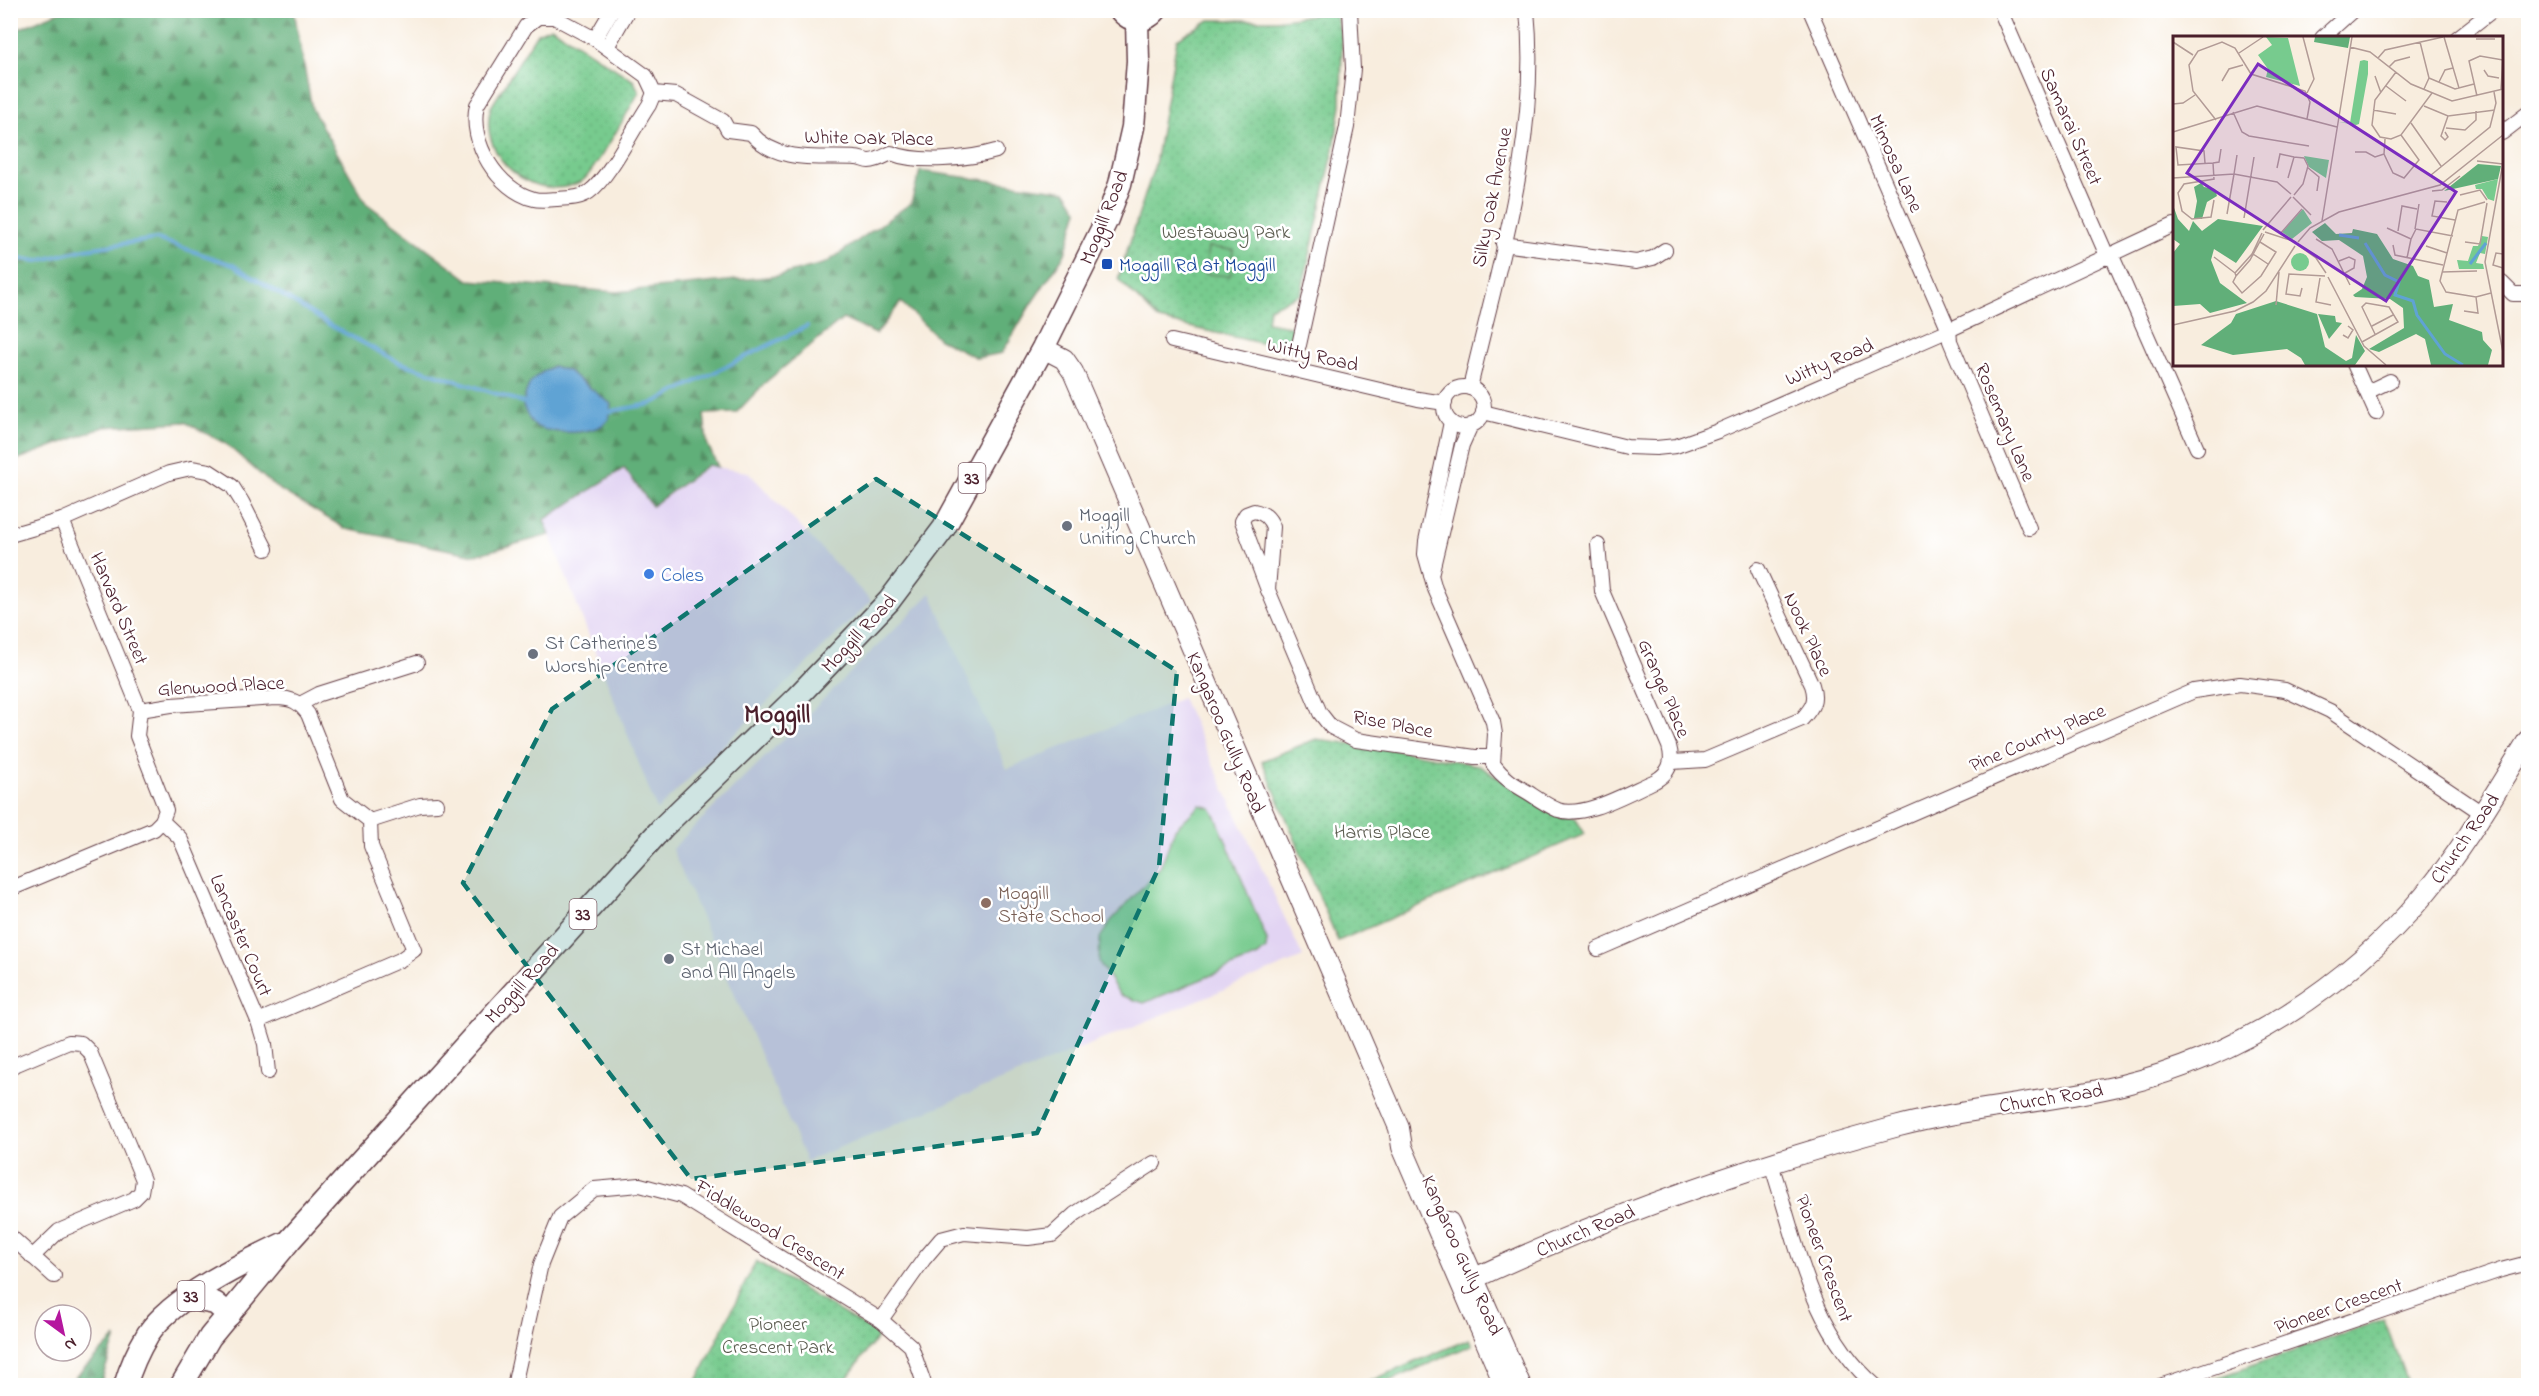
<svg xmlns="http://www.w3.org/2000/svg" width="2539" height="1396" font-family="'Indie Flower',sans-serif">
  <style>
    .built { fill: #e2d4f3 }
    .green { fill: url(#green-dots); stroke: #60755c; stroke-width: 1.5 }
    .forest { fill: url(#forest-firs); stroke: #566752; stroke-width: 1.5 }
    .pitch { fill: #77cb8e; stroke: #60755c; stroke-width: 1.5 }
    .water { fill: #5fa3d4; stroke: #546180; stroke-width: 1.5 }
    .lines { fill: none; stroke-linecap: round; stroke-linejoin: round }
    .stream { stroke: #5fa3d4; stroke-width: 4 }
    .minor-casing { stroke: #643e46; stroke-width: 16 }
    .secondary-casing { stroke: #643e46; stroke-width: 22 }
    .primary-casing { stroke: #643e46; stroke-width: 25 }
    .minor { stroke: #fff; stroke-width: 14 }
    .secondary { stroke: #fff; stroke-width: 20 }
    .primary { stroke: #fff; stroke-width: 22 }
    .marked { fill: #0f766e; fill-opacity: 0.2; stroke: #0f766e; stroke-width: 4.5; stroke-dasharray: 12 8; stroke-linejoin: round }
    .transit-dot { fill: #1a4fb4; stroke: #fff; stroke-width: 2 }
    .worship-dot { fill: #6b7280; stroke: #fff; stroke-width: 2 }
    .shop-dot { fill: #3f7fe0; stroke: #fff; stroke-width: 2 }
    .education-dot { fill: #8d6e63; stroke: #fff; stroke-width: 2 }
    .labels { text-anchor: middle; stroke-width: 5; stroke-linejoin: round; paint-order: stroke }
    .shield { fill: #fff; stroke: #80626b; stroke-width: 1.5 }
    .shield-label { font-size: 18px; font-weight: bold; fill: #4a1f2b }
    .street-label { font-size: 20px; fill: #4a1f2b; stroke: #fff }
    .park-label { font-size: 20px; fill: #5a5b4e; stroke: #fff }
    .transit-label { font-size: 20px; fill: #164399; stroke: #fff; text-anchor: start }
    .worship-label { font-size: 20px; fill: #5b616d; stroke: #fff; text-anchor: start }
    .shop-label { font-size: 20px; fill: #366cbe; stroke: #fff; text-anchor: start }
    .education-label { font-size: 20px; fill: #785e54; stroke: #fff; text-anchor: start }
    .district-label { font-size: 26px; font-weight: bold; fill: #4a1f2b; stroke: #fff }
    .inset-river { fill: none; stroke: #5fa3d4; stroke-width: 3 }
    .inset-road { fill: none; stroke: #b29b96; stroke-width: 1.5 }
    .view { fill: #7b2cbf; fill-opacity: 0.15; stroke: #7b2cbf; stroke-width: 3 }
    .inset-edge { fill: none; stroke: #4a1f2b; stroke-width: 3 }
  </style>
  <defs>
    <pattern id="green-dots" width="8" height="8" patternUnits="userSpaceOnUse" patternTransform="scale(1.5)"><rect width="8" height="8" fill="#77cb8e"/><path d="M2 2h.1M6 6h.1" fill="none" stroke="#68ae7b" stroke-width="1.8" stroke-linecap="round"/></pattern>
    <pattern id="forest-firs" width="22" height="20" patternUnits="userSpaceOnUse" patternTransform="scale(1.5)"><rect width="22" height="20" fill="#61af79"/><path d="M5 1l3.5 6h-7zM16 11l3.5 6h-7z" fill="#528e63"/></pattern>
  </defs>
  <rect width="100%" height="100%" fill="#fff"/>
  <filter id="ink" filterUnits="userSpaceOnUse"><feTurbulence type="fractalNoise" baseFrequency=".0167" numOctaves="2"/><feDisplacementMap in="SourceGraphic" scale="12" xChannelSelector="R" yChannelSelector="G"/><feConvolveMatrix kernelMatrix="1 2 1 2 8 2 1 2 1" color-interpolation-filters="sRGB"/></filter>
  <filter id="wash" filterUnits="userSpaceOnUse"><feTurbulence type="fractalNoise" baseFrequency=".008" numOctaves="4" result="noise"/><feDisplacementMap in="SourceGraphic" scale="24" xChannelSelector="R" yChannelSelector="G"/><feGaussianBlur stdDeviation="1.35" result="paint"/><feColorMatrix in="noise" values="0 0 0 0 0 0 0 0 0 0 0 0 0 0 0 0 0 1.4 0 .05"/><feComposite in="paint" operator="in"/></filter>
  <g filter="url(#wash)">
    <rect width="100%" height="100%" fill="#f8edde"/>
    <g class="built">
      <path d="M708 466 748 472 871 601 657 810 544 520 624 469 652 507Z"/>
      <path d="M931 593 1007 769 1182 698 1303 957 806 1161 672 849Z"/>
    </g>
    <g class="green">
      <path d="M1327 13 1336 16 1342 39 1341 105 1334 149 1301 294 1269 308 1267 322 1290 326 1295 331 1291 350 1159 320 1118 279 1155 164 1177 39 1209 20H1276Z"/>
      <path d="M551 27 634 81 639 92C632 105 591 177 582 181 535 206 476 157 491 107L537 33Z"/>
      <path d="M1316 739 1391 749 1478 765 1560 816 1575 818 1585 834 1338 941 1262 761Z"/>
      <path d="M756 1261 879 1335 842 1385H695Z"/>
      <path d="M2384 1319 2408 1385H2197Z"/>
      <path d="M1469 1339 1472 1345 1380 1385H1361Z"/>
    </g>
    <g class="forest">
      <path d="M61 11H294L312 109 366 203 469 280 616 292 777 276 826 263 911 203 920 171 1066 191 1078 210 1065 254 1031 304 1002 353 977 358 939 339 901 302 876 334 843 319 767 381 736 413 704 414 707 443 718 467 708 465 652 506 624 468 544 520 550 535 475 555 346 529 275 487 226 444 185 422 104 427 11 462V32Z"/>
      <path d="M116 1337 100 1385H67Z"/>
    </g>
    <g class="pitch">
      <path d="M1208 247 1233 250 1230 276 1205 274Z"/>
      <path d="M1200 805 1211 808 1216 817 1267 940 1266 949 1258 956 1144 1003 1120 995 1099 962 1100 938 1111 921 1160 868 1175 829Z"/>
    </g>
    <path class="water" d="M553 366 568 371 611 404C610 408 611 415 609 418 601 436 547 436 533 424 529 420 526 412 523 407 526 383 532 377 553 366Z"/>
    <g class="lines">
      <g class="stream">
        <path d="M10 257 38 261 85 249 157 239 233 265 330 325 398 362 528 404"/>
        <path d="M606 412 651 404 807 326"/>
      </g>
    </g>
  </g>
  <g filter="url(#ink)">
    <g class="lines">
      <defs>
        <g id="minor">
          <path d="M534 10 538 17H554L595 39 646 76 654 93 676 95 723 121 728 130 751 133C777 164 820 156 856 158 860 158 865 161 869 161 876 161 885 156 891 153 918 164 969 159 996 151"/>
          <path d="M1810 10 1949 330 1950 341 2029 528"/>
          <path d="M2000 10 2108 258"/>
          <path d="M538 17 526 26 477 105C468 142 498 190 534 199 541 201 550 199 557 199 568 198 579 199 589 192 609 178 634 127 649 105L654 93"/>
          <path d="M2322 38 2353 10"/>
          <path d="M2457 38 2493 10"/>
          <path d="M595 39 612 10"/>
          <path d="M607 47 628 10"/>
          <path d="M2502 133 2528 113"/>
          <path d="M1503 244 1636 262 1653 258 1665 250"/>
          <path d="M2112 256 2197 448"/>
          <path d="M2502 283 2513 294H2528"/>
          <path d="M1172 341 1418 399 1445 403"/>
          <path d="M1299 345 1347 127 1353 69 1350 10"/>
          <path d="M2354 364 2376 413"/>
          <circle cx="1464" cy="407" r="20"/>
          <path d="M1470 388C1498 266 1540 137 1527 10"/>
          <path d="M2367 392 2390 381"/>
          <path d="M1483 412 1627 447 1656 448 1676 446 1718 431 1949 330 2174 225"/>
          <path d="M1451 422 1426 541 1425 554 1435 589 1493 722 1495 734 1493 764C1503 778 1515 785 1529 793 1538 799 1548 806 1558 810 1584 819 1629 792 1655 781 1669 773 1674 763 1669 746L1602 591 1598 545"/>
          <path d="M1254 511C1264 513 1269 517 1273 527L1268 590 1242 521 1246 514Z"/>
          <path d="M62 520 140 710"/>
          <path d="M10 535 62 520 169 473 191 468 209 471 232 486 242 502 266 549"/>
          <path d="M1431 575 1462 445 1471 425"/>
          <path d="M1268 590 1320 713 1331 727 1356 740 1475 757H1492"/>
          <path d="M300 704 319 694 417 663"/>
          <path d="M1672 762 1705 760 1802 719C1813 707 1817 700 1812 685L1758 569"/>
          <path d="M162 821 180 838 258 1021 265 1044 268 1072"/>
          <path d="M370 821 420 805 437 804"/>
          <path d="M10 889 154 829 162 821 166 810 137 736 140 710 171 705 276 698C292 698 299 702 308 714L342 799 370 821 371 846 414 950 400 960 258 1021"/>
          <path d="M1598 949 2194 691 2240 684 2285 690 2330 711 2482 813"/>
          <path d="M10 1067 69 1042 81 1043 90 1052 143 1180 141 1192 134 1199 59 1231 32 1257"/>
          <path d="M1771 1164C1797 1241 1810 1330 1876 1386"/>
          <path d="M10 1236 54 1276"/>
          <path d="M881 1320 924 1259 941 1239 964 1233 1028 1238 1052 1235 1075 1214 1154 1163"/>
          <path d="M514 1386 541 1264 560 1217 594 1189 640 1185 681 1196 881 1320 911 1346 925 1386"/>
          <path d="M2160 1386 2501 1270 2528 1263"/>
        </g>
        <g id="secondary">
          <path d="M1043 348 1064 359 1073 372 1399 1128 1402 1147 1505 1386"/>
          <path d="M1449 1222 1521 1386"/>
          <path d="M1462 1284C1601 1218 1746 1167 1895 1127 1970 1107 2047 1103 2122 1085 2238 1057 2347 987 2424 895 2464 848 2495 793 2528 740"/>
        </g>
        <g id="primary">
          <path d="M1120 10C1131 23 1145 23 1156 10"/>
          <path d="M188 1298 215 1303 229 1315"/>
          <path d="M125 1386C130 1369 139 1349 148 1334 173 1297 243 1263 283 1244"/>
          <path d="M181 1386 210 1337 290 1240 663 827 796 698 889 601 944 528 1043 348 1107 219 1120 184 1133 127 1138 61 1137 20"/>
        </g>
      </defs>
      <use href="#minor" class="minor-casing"/>
      <use href="#secondary" class="secondary-casing"/>
      <use href="#primary" class="primary-casing"/>
      <use href="#minor" class="minor"/>
      <use href="#secondary" class="secondary"/>
      <use href="#primary" class="primary"/>
    </g>
  </g>
  <path class="marked" d="M876 479 1177 671 1159 867 1037 1133 691 1179 463 883 552 709Z"/>
  <rect class="transit-dot" x="1101" y="258" width="12" height="12" rx="3"/>
  <g class="worship-dot">
    <circle cx="1067" cy="526" r="6"/>
    <circle cx="533" cy="654" r="6"/>
    <circle cx="669" cy="959" r="6"/>
  </g>
  <circle class="shop-dot" cx="649" cy="574" r="6"/>
  <circle class="education-dot" cx="986" cy="903" r="6"/>
  <g class="labels">
    <g class="shield">
      <rect x="958.5" y="463" width="27" height="30" rx="4.5"/>
      <rect x="569.5" y="899" width="27" height="30" rx="4.5"/>
      <rect x="177.5" y="1281" width="27" height="30" rx="4.5"/>
    </g>
    <g class="shield-label">
      <text x="972" y="484">33</text>
      <text x="583" y="920">33</text>
      <text x="191" y="1302">33</text>
    </g>
    <g class="street-label">
      <text transform="translate(2072 126) rotate(66)" y="7">Samarai Street</text>
      <text transform="translate(869 137) rotate(1)" y="7">White Oak Place</text>
      <text transform="translate(1897 163) rotate(66)" y="7">Mimosa Lane</text>
      <text transform="translate(1491 197) rotate(-79)" y="7">Silky Oak Avenue</text>
      <text transform="translate(1103 217) rotate(-68)" y="7">Moggill Road</text>
      <text transform="translate(1313 354) rotate(13)" y="7">Witty Road</text>
      <text transform="translate(1829 361) rotate(-23)" y="7">Witty Road</text>
      <text transform="translate(2006 422) rotate(67)" y="7">Rosemary Lane</text>
      <text transform="translate(120 608) rotate(67)" y="7">Harvard Street</text>
      <text transform="translate(858 633) rotate(-47)" y="7">Moggill Road</text>
      <text transform="translate(1809 634) rotate(65)" y="7">Nook Place</text>
      <text transform="translate(221 685) rotate(-3)" y="7">Glenwood Place</text>
      <text transform="translate(1665 688) rotate(67)" y="7">Grange Place</text>
      <text transform="translate(1393 723) rotate(11)" y="7">Rise Place</text>
      <text transform="translate(1227 732) rotate(67)" y="7">Kangaroo Gully Road</text>
      <text transform="translate(2037 737) rotate(-23)" y="7">Pine County Place</text>
      <text transform="translate(2464 838) rotate(-55)" y="7">Church Road</text>
      <text transform="translate(242 935) rotate(67)" y="7">Lancaster Court</text>
      <text transform="translate(521 983) rotate(-48)" y="7">Moggill Road</text>
      <text transform="translate(2051 1097) rotate(-9)" y="7">Church Road</text>
      <text transform="translate(771 1229) rotate(32)" y="7">Fiddlewood Crescent</text>
      <text transform="translate(1585 1230) rotate(-23)" y="7">Church Road</text>
      <text transform="translate(1463 1255) rotate(66)" y="7">Kangaroo Gully Road</text>
      <text transform="translate(1825 1258) rotate(70)" y="7">Pioneer Crescent</text>
      <text transform="translate(2338 1305) rotate(-19)" y="7">Pioneer Crescent</text>
    </g>
    <g class="park-label">
      <text x="1226" y="238">Westaway Park</text>
      <text x="1382" y="838">Harris Place</text>
      <text x="778" y="1330">Pioneer<tspan x="778" dy="23">Crescent Park</tspan></text>
    </g>
    <g class="transit-label">
      <text x="1119" y="271">Moggill Rd at Moggill</text>
    </g>
    <g class="worship-label">
      <text x="1079" y="521">Moggill<tspan x="1079" dy="23">Uniting Church</tspan></text>
      <text x="545" y="649">St Catherine's<tspan x="545" dy="23">Worship Centre</tspan></text>
      <text x="681" y="955">St Michael<tspan x="681" dy="23">and All Angels</tspan></text>
    </g>
    <g class="shop-label">
      <text x="661" y="581">Coles</text>
    </g>
    <g class="education-label">
      <text x="998" y="899">Moggill<tspan x="998" dy="23">State School</tspan></text>
    </g>
    <g class="district-label">
      <text x="777" y="722">Moggill</text>
    </g>
  </g>
  <g transform="translate(2173 36)">
    <rect width="330" height="330" fill="#f8edde"/>
    <path d="M93 1 115 2 127 50 93 41 95 33 85 19 99 9ZM191 24 195 25V38L186 88 183 89 166 86 177 87 187 25ZM131 120 156 124 153 142 136 131ZM325 143 321 165 315 163 309 153H303L302 149ZM130 173 139 187 119 203 109 196ZM309 200 315 201 312 218 307 217 303 227 310 228 311 233H286L284 224 295 225 300 210H305Z" fill="#77cb8e"/>
    <path d="M142 1H177L175 12 141 6ZM305 128 328 130 325 143 271 155ZM28 147 31 151 42 153 44 160 34 166 29 183 21 182 24 165 21 151ZM0 169 5 183 16 195 20 185 29 195 45 183 90 190 63 227 41 213 38 224 47 247 74 267 37 277 27 268 0 270V217L7 208 0 203ZM152 187 163 198 179 197 180 193 204 198 220 223 240 230 245 240 256 244 261 271 280 268 276 284 309 296 310 304 319 314 315 329H258L252 303 243 298 206 316 196 313 231 292 230 272 217 263 182 261 180 259 189 253 194 241 190 220 166 204 149 205 139 196ZM103 265 144 278 152 311 173 325 179 322 183 299 192 315 182 329H132L128 322 114 313 60 319 28 309 58 287 63 278ZM145 278 162 280 163 286 169 287 156 303Z" fill="#61af79"/>
    <path d="M118 226a9 9 0 1 1 18 0a9 9 0 1 1-18 0Z" fill="#77cb8e"/>
    <path class="inset-river" d="M166 199 186 202M192 207 212 239 226 246 222 259 240 265 244 279 272 318 290 329M297 228 313 207"/>
    <path class="inset-road" d="M130 1 141 43 134 57M271 1 286 52M303 3H322M0 6 20 19M247 6 256 42 251 53M177 11 197 16 238 48 279 65 330 53M66 17 90 1M205 22 212 14 270 1M216 31 222 25 237 21M311 34 315 40 326 42M223 36 202 64 199 89 207 101 218 103 228 99 259 57M202 40 208 57M256 42 282 53 301 48M49 45 56 33 70 29M266 46 272 34 280 32M213 50 233 65M328 53 330 22M304 60 296 25 307 20 330 24M0 68 10 67 22 59M251 70 275 80 322 74M200 74 223 78M60 76 69 96 76 100 136 110M43 84 20 55 16 29 25 15 49 6 62 12 78 38 132 55 137 66 134 83M238 87 268 130M273 92 292 94 303 84V75M0 96 84 70 164 91M272 96 275 101 272 104 268 100 275 80M212 103 211 118 220 137 231 142 246 124 228 99M182 116H193L202 121 211 118M304 125 330 128M32 127 31 115 3 111 5 129 40 127M40 127 41 143 11 148 5 157 9 175 19 183 38 181 41 164M40 127 46 126 48 113M330 127 312 226 330 316M134 131 146 141 144 155M104 132 107 118 121 121M61 138 64 119M258 139 317 91 323 67 321 56M0 142 61 138 104 146 118 158M115 142 121 121 131 122 135 130 130 148 121 159M259 155 269 154 287 140M287 159 307 154 314 164M120 161 138 179M274 166 262 165 259 180 282 184M312 166 285 174 267 245 273 256 303 261 318 257M54 178 61 138M71 182 81 121M149 185 179 1M214 192 238 203 243 193 280 200M242 193 246 168M90 194 118 161M225 195 229 170 244 173M92 196 123 206M89 197 79 218 62 237 63 240 77 224 91 198M107 198 129 173M143 203 159 213 177 249M125 206 137 192 166 176 267 149 330 99M292 206 307 208 314 167M125 209 143 222 153 237M220 209 222 219 270 229M253 210 274 217M80 218 95 228M330 218 323 217 320 229 330 232M41 221 62 237M234 222 238 203M166 225 176 221 182 224 181 232 172 237M269 236 304 235M63 240 60 246 69 257 88 240 103 216 87 206M155 241 191 310 213 329M147 242 143 266 158 269M129 252 127 260 113 258 116 238 152 240M103 269 106 236M291 275 305 277 303 261M0 289 62 275 80 266 93 255 122 210M199 290 220 279M170 299 175 302 180 294 175 290M189 306 225 286 216 271 193 267 189 271 202 298"/>
    <path class="view" d="M85 28 283 156 213 265 14 137Z"/>
    <rect width="330" height="330" class="inset-edge"/>
  </g>
  <rect width="2539" height="1396" fill="none" stroke="#fff" stroke-width="36"/>
  <g transform="translate(63 1333) rotate(147)"><circle r="28" fill="#ffffff" stroke="#b7a5aa" stroke-width="1.5"/>
  <path d="M0-4.5L10 22L0 15L-10 22Z" fill="#b5179e"/>
  <text y="-9" font-size="16" font-weight="bold" text-anchor="middle" fill="#4a1f2b">N</text>
  </g>
</svg>
